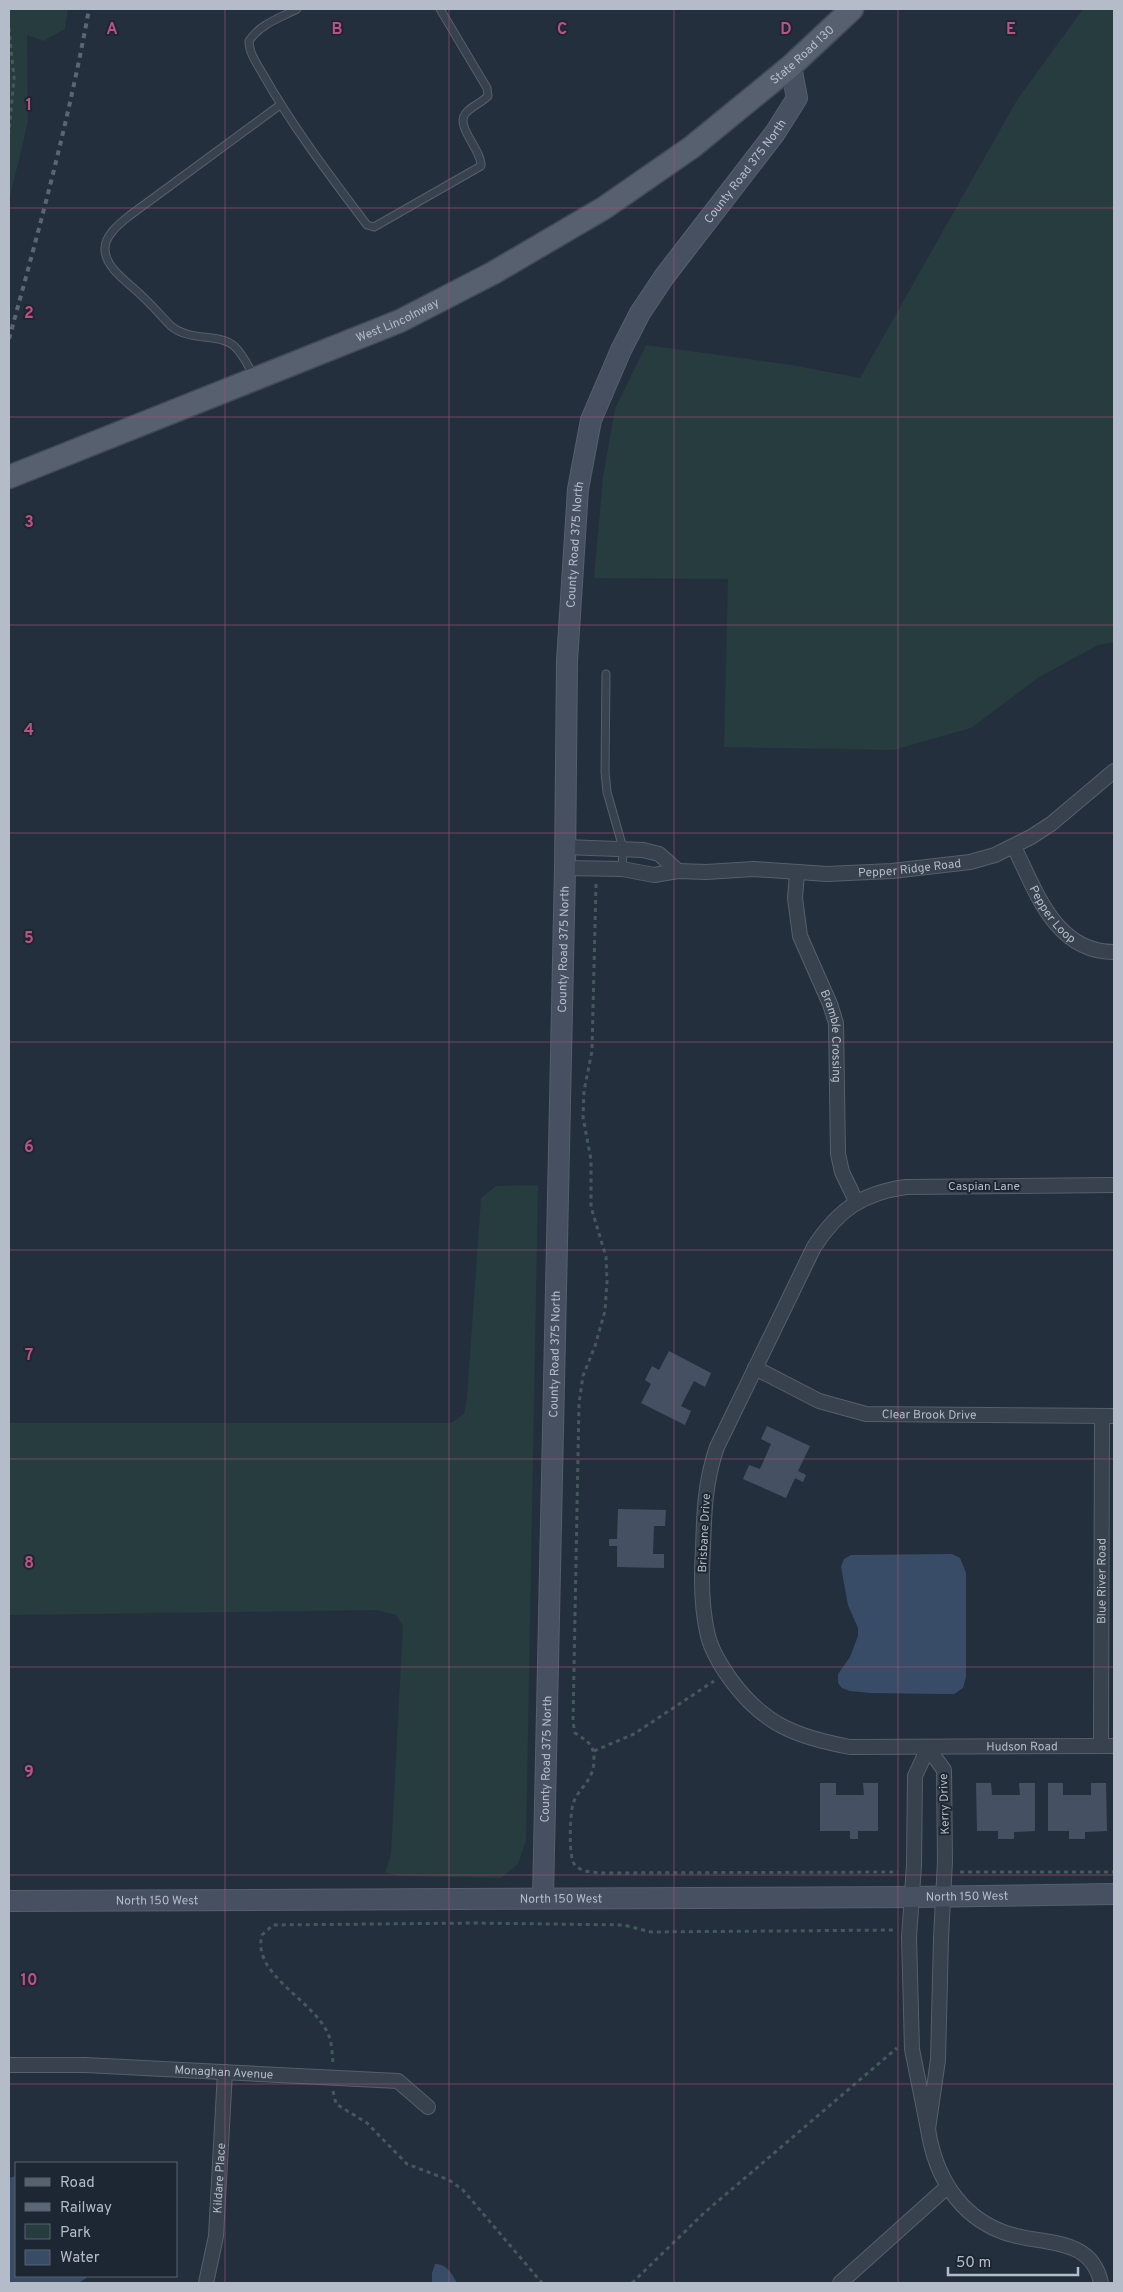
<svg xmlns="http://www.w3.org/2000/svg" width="1123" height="2292" font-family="Overpass,sans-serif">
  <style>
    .green { fill: #263c3f }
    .water { fill: #394c67 }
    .building { fill: #455162 }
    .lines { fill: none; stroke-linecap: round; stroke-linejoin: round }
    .lane-casing { stroke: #565f6c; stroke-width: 9 }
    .street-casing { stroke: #565f6c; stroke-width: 16 }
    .secondary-casing { stroke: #565f6c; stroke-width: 22 }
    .primary-casing { stroke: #414a57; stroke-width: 25 }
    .path { stroke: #44595c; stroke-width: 3; stroke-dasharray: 4 4; stroke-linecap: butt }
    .lane { stroke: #38414e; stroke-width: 7 }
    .street { stroke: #38414e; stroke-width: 14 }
    .secondary { stroke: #465061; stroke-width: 20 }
    .primary { stroke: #56606e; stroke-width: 22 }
    .rail { stroke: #5a6575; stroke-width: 4; stroke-dasharray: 5 5; stroke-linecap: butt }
    .grid { fill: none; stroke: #bd5182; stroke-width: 1; stroke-opacity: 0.55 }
    .labels { text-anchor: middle; stroke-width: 4; stroke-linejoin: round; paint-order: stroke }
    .street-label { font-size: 12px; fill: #b4bcc9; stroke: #1d2633 }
    .grid-label { font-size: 16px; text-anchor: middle; font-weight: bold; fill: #bd5182; stroke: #1d2633; stroke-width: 4; stroke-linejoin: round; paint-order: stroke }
  </style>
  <rect width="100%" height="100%" fill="#242f3e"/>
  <g class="green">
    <path d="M9 9H68L65 29 43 41 27 35 28 122 9 200Z"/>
    <path d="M1083 9H1114V642L1098 645 1039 677 971 728 893 750 724 747 728 579 594 578 603 477 615 409 646 345 792 365 860 378 1017 100Z"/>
    <path d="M538 1185 526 1840 518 1864 501 1878 401 1876 385 1873 391 1854 403 1626 396 1615 377 1610 9 1615V1423H451L464 1414 467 1397 481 1198 496 1186Z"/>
  </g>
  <g class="water">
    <path d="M952 1554 960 1558 966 1573V1677L963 1688 954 1694H940L871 1693 850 1691 842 1688 838 1683V1674L850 1657 858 1636V1628L848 1605 841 1567 844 1559 851 1555Z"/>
    <path d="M16 2176V2276H89L79 2283H9V2178Z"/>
    <path d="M435 2264C447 2264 452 2274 457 2283H432V2273Z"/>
  </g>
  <g class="building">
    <path d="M669 1351 711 1373 705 1387 694 1381 681 1406 691 1411 685 1425 641 1403 651 1384 645 1380 652 1366 659 1370Z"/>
    <path d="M767 1426 810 1446 798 1471 806 1475 803 1482 795 1478 786 1498 743 1479 749 1465 760 1469 771 1444 761 1439Z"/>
    <path d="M618 1509 666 1510 665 1526H654L653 1554H664V1568L617 1567V1546H609V1539H617Z"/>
    <path d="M820 1783H836V1795H864L863 1783H878V1831H858V1839H850V1831H820Z"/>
    <path d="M976 1783H991L992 1795H1020L1019 1783H1035V1831L1014 1832V1839H998V1831H977Z"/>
    <path d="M1048 1783H1063V1795H1091V1783H1106L1107 1831 1085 1832V1839H1069V1831H1048Z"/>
  </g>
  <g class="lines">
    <defs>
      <g id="lane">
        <path d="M297 9C280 18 260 24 249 41 249 54 258 65 264 76 294 129 331 177 367 225L374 227 481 166C482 151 458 129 464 116 467 108 482 103 488 96L487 88 440 9"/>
        <path d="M254 376C248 366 243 354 234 346 220 333 190 342 171 326 161 316 152 305 141 295 129 283 106 269 105 250 104 236 119 224 129 216L280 105"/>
        <path d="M606 674 605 772 607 792 623 848 622 869"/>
      </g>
      <g id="street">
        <path d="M565 847 643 850 659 854 678 871"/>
        <path id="s1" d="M1014 847C1036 891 1055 952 1114 952"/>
        <path id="s2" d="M565 868 622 869 654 875 678 871 706 872 754 869 827 874 892 871 970 862 995 855 1031 837 1051 824 1114 771"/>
        <path id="s3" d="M797 873 795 898 800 936 830 1004 836 1023 838 1154 842 1172 856 1201"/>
        <path id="s4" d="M1114 1185 906 1187C862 1193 838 1210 814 1247L717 1447C705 1481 704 1513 703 1549 701 1578 701 1607 708 1636 712 1652 721 1666 731 1680 764 1725 797 1737 850 1747L1114 1746"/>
        <path id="s5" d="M755 1368 819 1401 866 1414 1114 1416"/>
        <path id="s6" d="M1101 1746 1102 1416"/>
        <path d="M928 1748 944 1770 945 1861 941 1938 938 2060 928 2129 912 2049 909 1937 914 1865 915 1776Z"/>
        <path id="s7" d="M9 2065H85L398 2081 428 2107"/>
        <path d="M928 2129C935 2175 958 2215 1003 2232 1038 2246 1091 2234 1101 2283"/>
        <path id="s8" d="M206 2283 216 2236 225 2072"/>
        <path d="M840 2283 947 2187"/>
      </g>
      <g id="secondary">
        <path id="s9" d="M543 1898 565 868 567 661 578 489 591 420 621 350 640 313 664 277 775 133 797 98 791 66"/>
        <path id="s10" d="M9 1901 912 1897 1114 1894"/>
      </g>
      <g id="primary">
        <path id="s11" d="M9 477 400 321 493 273 604 208 692 147 791 66 852 9"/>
      </g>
    </defs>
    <use href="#lane" class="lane-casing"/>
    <use href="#street" class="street-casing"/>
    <use href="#secondary" class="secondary-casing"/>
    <use href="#primary" class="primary-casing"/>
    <g class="path">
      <path d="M9 28 14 78 9 133"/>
      <path d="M596 884 592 1051 584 1091 583 1117 591 1160V1207L606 1257 607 1281 605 1311 595 1346 583 1376 579 1403 573 1722 575 1733C587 1741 594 1744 594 1759 594 1782 579 1786 573 1804 570 1814 568 1858 575 1865 581 1872 592 1872 600 1873L898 1872"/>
      <path d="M594 1751 634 1734 714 1681"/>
      <path d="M960 1872H1114"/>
      <path d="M333 2062C332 2054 332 2044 329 2036 315 2000 251 1975 262 1935L273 1925 475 1923 624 1925 651 1932 894 1930"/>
      <path d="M333 2091 336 2104 367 2123 407 2164 449 2180 463 2190 542 2283"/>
      <path d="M632 2283 704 2213 897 2048"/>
    </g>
    <use href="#lane" class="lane"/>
    <use href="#street" class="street"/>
    <use href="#secondary" class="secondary"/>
    <use href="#primary" class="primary"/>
    <path class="rail" d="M9 339C39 230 69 120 89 9"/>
  </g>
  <path class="grid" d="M225 9V2283M449 9V2283M674 9V2283M898 9V2283M9 208H1114M9 417H1114M9 625H1114M9 833H1114M9 1042H1114M9 1250H1114M9 1459H1114M9 1667H1114M9 1875H1114M9 2084H1114"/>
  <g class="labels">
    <g class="street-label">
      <text dy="4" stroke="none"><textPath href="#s11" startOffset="905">State Road 130</textPath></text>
      <text dy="4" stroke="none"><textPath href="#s9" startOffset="1774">County Road 375 North</textPath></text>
      <text dy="4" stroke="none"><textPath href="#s11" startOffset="419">West Lincolnway</textPath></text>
      <text dy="4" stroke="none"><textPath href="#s9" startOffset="1354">County Road 375 North</textPath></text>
      <text dy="4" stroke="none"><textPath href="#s2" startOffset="346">Pepper Ridge Road</textPath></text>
      <text dy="4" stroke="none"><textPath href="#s1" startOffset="78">Pepper Loop</textPath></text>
      <text dy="4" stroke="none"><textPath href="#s9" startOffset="949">County Road 375 North</textPath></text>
      <text dy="4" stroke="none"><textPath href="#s3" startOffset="170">Bramble Crossing</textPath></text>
      <text x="984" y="1190">Caspian Lane</text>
      <text dy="4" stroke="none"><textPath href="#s9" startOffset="544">County Road 375 North</textPath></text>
      <text dy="4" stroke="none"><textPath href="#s5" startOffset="184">Clear Brook Drive</textPath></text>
      <text transform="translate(704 1533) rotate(-87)" y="4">Brisbane Drive</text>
      <text dy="4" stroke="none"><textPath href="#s6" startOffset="165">Blue River Road</textPath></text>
      <text dy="4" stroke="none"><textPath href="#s4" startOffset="1098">Hudson Road</textPath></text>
      <text dy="4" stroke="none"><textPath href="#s9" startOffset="139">County Road 375 North</textPath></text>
      <text transform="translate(944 1804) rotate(-92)" y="4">Kerry Drive</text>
      <text dy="4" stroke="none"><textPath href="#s10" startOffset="958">North 150 West</textPath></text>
      <text dy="4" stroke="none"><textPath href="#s10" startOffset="552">North 150 West</textPath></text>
      <text dy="4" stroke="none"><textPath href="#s10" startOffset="148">North 150 West</textPath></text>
      <text dy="4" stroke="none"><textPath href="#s7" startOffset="215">Monaghan Avenue</textPath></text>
      <text dy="4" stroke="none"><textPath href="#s8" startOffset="106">Kildare Place</textPath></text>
    </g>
  </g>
  <g class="grid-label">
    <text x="112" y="34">A</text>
    <text x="337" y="34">B</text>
    <text x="562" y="34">C</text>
    <text x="786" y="34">D</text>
    <text x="1011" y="34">E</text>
    <text x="29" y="110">1</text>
    <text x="29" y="318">2</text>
    <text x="29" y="527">3</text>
    <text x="29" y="735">4</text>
    <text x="29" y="943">5</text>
    <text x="29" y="1152">6</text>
    <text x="29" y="1360">7</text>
    <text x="29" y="1568">8</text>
    <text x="29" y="1777">9</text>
    <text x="29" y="1985">10</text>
  </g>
  <rect width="1123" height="2292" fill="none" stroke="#b4bcc9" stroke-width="20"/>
  <rect x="15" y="2162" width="162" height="115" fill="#1d2633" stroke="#59626f"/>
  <rect x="25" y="2178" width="25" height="8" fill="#56606e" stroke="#59626f"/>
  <text x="60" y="2187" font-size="15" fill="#b4bcc9">Road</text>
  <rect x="25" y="2203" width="25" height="8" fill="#5a6575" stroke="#59626f"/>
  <text x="60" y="2212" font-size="15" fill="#b4bcc9">Railway</text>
  <rect x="25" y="2224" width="25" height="15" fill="#263c3f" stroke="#59626f"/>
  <text x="60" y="2237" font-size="15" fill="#b4bcc9">Park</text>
  <rect x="25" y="2250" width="25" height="15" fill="#394c67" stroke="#59626f"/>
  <text x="60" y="2262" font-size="15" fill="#b4bcc9">Water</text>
  <path d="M948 2267v8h130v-8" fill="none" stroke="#b4bcc9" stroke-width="2.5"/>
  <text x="956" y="2267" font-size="15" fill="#b4bcc9" stroke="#1d2633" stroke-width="4" paint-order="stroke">50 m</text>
</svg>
